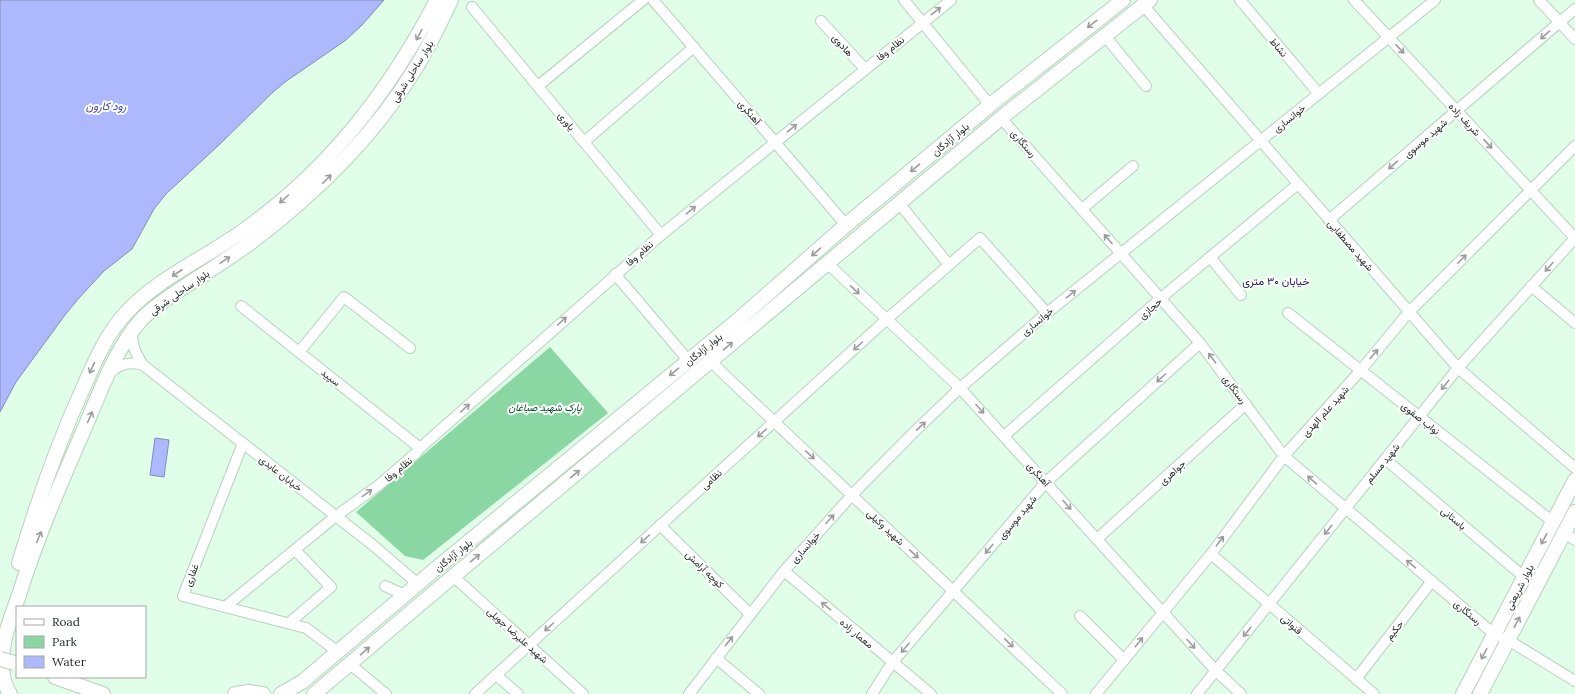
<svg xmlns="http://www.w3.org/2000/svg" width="1575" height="694" font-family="Lora,Vazirmatn,serif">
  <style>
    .park { fill: #8ad7a3 }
    .water { fill: #aeb9fd; stroke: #828dba }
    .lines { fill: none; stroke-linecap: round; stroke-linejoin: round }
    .street-casing { stroke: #b6d2be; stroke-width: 12 }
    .secondary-casing { stroke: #b6d2be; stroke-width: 16 }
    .street { stroke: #fff; stroke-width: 10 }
    .secondary { stroke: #fff; stroke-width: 14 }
    .secondary-bridge-casing { stroke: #b6d2be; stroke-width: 16; stroke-linecap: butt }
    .secondary-bridge { stroke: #fff; stroke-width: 14 }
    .oneway { stroke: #999e9a }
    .labels { text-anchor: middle; stroke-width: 4; stroke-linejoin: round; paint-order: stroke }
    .street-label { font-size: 10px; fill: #1c271f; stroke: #fff }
    .park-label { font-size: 10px; font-style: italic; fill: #034c27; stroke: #fff }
    .water-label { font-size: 11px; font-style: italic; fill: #4142a2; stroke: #fff }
    .neighbourhood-label { font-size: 11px; fill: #202059; stroke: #fff }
  </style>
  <rect width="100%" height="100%" fill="#e1fee9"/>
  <path class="park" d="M550 347 608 413 423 560 405 556 356 512Z"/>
  <g class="water">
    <path d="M0 0H384L362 25 346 40 285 82 272 93 220 144 166 194 154 209 132 249 104 271 79 298 65 315 16 382 0 412Z"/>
    <path d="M155 438 169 440 164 477 150 475Z"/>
  </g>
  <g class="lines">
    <defs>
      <g id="street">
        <path d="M653 0 846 225"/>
        <path d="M904 0 990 105"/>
        <path d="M1240 0 1319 94"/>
        <path d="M1354 0 1575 238"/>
        <path d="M1539 0 1575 39"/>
        <path d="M1143 5 1458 368 1575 468"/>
        <path d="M472 7 661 235"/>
        <path d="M821 21 865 69"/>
        <path d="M1105 36 1146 86"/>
        <path d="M538 86 643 0"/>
        <path d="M1001 118 1200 343 1284 456 1494 634 1508 640 1575 681"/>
        <path d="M584 142 694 47"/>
        <path d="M899 203 949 265"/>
        <path d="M1082 209 1133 166"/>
        <path d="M1329 220 1575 9"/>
        <path d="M1210 257 1241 295"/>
        <path d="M827 263 960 388 1216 671 1241 694"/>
        <path d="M615 274 688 360"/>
        <path d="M1531 286 1575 323"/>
        <path d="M241 306 420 448"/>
        <path d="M1288 313 1553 522"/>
        <path d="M132 331C132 345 135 353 143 365L374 546 418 584"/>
        <path d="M299 352 344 297 410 348"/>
        <path d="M710 361 1062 694"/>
        <path d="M109 374C119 364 129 361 143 365"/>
        <path d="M1004 436 1161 298 1298 184"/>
        <path d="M243 443 183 596 306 628 338 652"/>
        <path d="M1385 459 1524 577"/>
        <path d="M660 525 750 614"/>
        <path d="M1564 533 1575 540"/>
        <path d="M1097 539 1246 404"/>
        <path d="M1211 554 1374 694"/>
        <path d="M784 571 931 694"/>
        <path d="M453 576 583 694"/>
        <path d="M385 586 405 595"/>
        <path d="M225 607 336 516 379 485 416 453 420 448 661 235 951 0"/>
        <path d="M1080 616 1124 660"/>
        <path d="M289 623 331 587 295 550"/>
        <path d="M716 658 759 694"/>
        <path d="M350 664 386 694"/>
        <path d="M496 675 518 694"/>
        <path d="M1356 679 1432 581"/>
        <path d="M475 694 887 319 980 238 1047 313"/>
        <path d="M689 694 784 571 852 495 913 433 960 388 1047 313 1435 0"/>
        <path d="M872 694 892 663 1046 482 1200 343"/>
        <path d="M1096 694 1211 554 1284 456 1361 370 1409 312 1575 146"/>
        <path d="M1197 694 1458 368 1575 238"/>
      </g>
      <g id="secondary">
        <path d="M19 563C37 503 58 443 84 386 95 361 106 335 125 314 155 280 203 259 240 233 327 172 388 94 437 0"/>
        <path d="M55 677 103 694"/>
        <path d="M10 694C1 679 1 665 3 649 5 631 13 612 19 595 36 540 59 487 82 434 99 396 113 352 141 320 151 309 166 299 178 291 202 275 227 260 250 243 315 194 373 138 415 69 429 47 440 23 451 0"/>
        <path d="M235 694 249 692 263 694"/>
        <path d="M281 694 302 682 433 571 738 320 846 225 990 105 1123 0"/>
        <path d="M314 694 444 584 1001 118 1150 0"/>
        <path d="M1463 694 1575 480"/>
        <path d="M1480 694 1575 512"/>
      </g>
    </defs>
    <use href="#street" class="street-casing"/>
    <use href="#secondary" class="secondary-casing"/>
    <use href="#street" class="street"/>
    <use href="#secondary" class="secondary"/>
    <defs>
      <path id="secondary-bridge" d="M0 659 15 663"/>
    </defs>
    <use href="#secondary-bridge" class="secondary-bridge-casing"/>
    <use href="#secondary-bridge" class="secondary-bridge"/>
  </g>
  <defs><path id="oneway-shaft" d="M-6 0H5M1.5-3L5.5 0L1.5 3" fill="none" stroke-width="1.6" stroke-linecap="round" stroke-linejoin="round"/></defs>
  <g class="oneway">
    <use href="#oneway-shaft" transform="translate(936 11) rotate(-38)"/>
    <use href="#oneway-shaft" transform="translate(1092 24) rotate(142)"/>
    <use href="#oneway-shaft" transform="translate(419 35) rotate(118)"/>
    <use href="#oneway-shaft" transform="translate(1545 35) rotate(139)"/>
    <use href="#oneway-shaft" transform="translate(1400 49) rotate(47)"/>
    <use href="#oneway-shaft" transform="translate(792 128) rotate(-39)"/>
    <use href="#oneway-shaft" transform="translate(1488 144) rotate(47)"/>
    <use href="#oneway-shaft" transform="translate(1393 165) rotate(139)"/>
    <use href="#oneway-shaft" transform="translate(915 168) rotate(140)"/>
    <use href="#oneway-shaft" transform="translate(327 179) rotate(-45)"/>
    <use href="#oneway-shaft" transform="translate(284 199) rotate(138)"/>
    <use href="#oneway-shaft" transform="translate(691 210) rotate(-39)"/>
    <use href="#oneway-shaft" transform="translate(1108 239) rotate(-131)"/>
    <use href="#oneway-shaft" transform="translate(816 252) rotate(139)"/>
    <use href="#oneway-shaft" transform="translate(1462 259) rotate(-45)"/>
    <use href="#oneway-shaft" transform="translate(225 260) rotate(-34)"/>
    <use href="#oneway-shaft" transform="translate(1549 267) rotate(132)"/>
    <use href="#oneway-shaft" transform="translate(177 273) rotate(147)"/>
    <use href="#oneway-shaft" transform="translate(855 290) rotate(43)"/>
    <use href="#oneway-shaft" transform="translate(1071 294) rotate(-39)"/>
    <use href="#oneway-shaft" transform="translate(562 321) rotate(-42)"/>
    <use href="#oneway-shaft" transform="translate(728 346) rotate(-40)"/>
    <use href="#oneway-shaft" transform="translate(858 346) rotate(138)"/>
    <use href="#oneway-shaft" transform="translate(1374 354) rotate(-50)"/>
    <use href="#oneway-shaft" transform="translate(1212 358) rotate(-127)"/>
    <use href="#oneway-shaft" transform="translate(92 368) rotate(115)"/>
    <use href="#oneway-shaft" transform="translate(674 372) rotate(140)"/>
    <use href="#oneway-shaft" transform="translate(1161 378) rotate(138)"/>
    <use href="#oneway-shaft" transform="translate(1445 385) rotate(129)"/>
    <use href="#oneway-shaft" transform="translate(465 408) rotate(-42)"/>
    <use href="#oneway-shaft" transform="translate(980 409) rotate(48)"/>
    <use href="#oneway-shaft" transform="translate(90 417) rotate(-66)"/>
    <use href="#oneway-shaft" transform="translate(921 426) rotate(-44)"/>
    <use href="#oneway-shaft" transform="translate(762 433) rotate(138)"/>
    <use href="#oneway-shaft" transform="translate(810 455) rotate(43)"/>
    <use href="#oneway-shaft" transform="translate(575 474) rotate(-40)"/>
    <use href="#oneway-shaft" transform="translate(1312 480) rotate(-139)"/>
    <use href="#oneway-shaft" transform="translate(367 493) rotate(-36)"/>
    <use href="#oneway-shaft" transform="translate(1067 505) rotate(48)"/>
    <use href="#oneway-shaft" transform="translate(830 519) rotate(-48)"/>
    <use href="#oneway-shaft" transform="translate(1328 530) rotate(129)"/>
    <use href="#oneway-shaft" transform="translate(39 537) rotate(-68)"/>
    <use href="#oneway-shaft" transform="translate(645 539) rotate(138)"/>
    <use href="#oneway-shaft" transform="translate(1544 539) rotate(118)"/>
    <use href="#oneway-shaft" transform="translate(1220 541) rotate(-53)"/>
    <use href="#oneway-shaft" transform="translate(989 549) rotate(130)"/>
    <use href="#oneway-shaft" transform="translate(914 554) rotate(43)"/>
    <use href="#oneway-shaft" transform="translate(475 558) rotate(-40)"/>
    <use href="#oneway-shaft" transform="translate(1411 564) rotate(-140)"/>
    <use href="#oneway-shaft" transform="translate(826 606) rotate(-140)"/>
    <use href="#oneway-shaft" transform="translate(1517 622) rotate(-62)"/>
    <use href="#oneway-shaft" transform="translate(549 627) rotate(138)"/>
    <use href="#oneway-shaft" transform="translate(1247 632) rotate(129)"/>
    <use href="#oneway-shaft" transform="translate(729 641) rotate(-52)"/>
    <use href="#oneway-shaft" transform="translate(1139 642) rotate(-51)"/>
    <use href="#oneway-shaft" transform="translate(1009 643) rotate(44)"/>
    <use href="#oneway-shaft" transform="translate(1191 644) rotate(48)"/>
    <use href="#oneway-shaft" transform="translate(905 648) rotate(130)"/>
    <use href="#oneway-shaft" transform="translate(365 651) rotate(-41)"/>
    <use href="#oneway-shaft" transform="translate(1484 654) rotate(118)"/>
  </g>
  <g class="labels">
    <g class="street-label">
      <text transform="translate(843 45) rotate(48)" y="4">هادوی</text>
      <text transform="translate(1279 47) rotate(50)" y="4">نشاط</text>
      <text transform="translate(890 48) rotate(-39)" y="4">نظام وفا</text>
      <text transform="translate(412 71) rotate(-58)" y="4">بلوار ساحلی شرقی</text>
      <text transform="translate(750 112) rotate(49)" y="4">آهنگری</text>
      <text transform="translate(1289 118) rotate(-39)" y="4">خوانساری</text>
      <text transform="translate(1465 119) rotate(47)" y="4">شریف زاده</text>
      <text transform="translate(567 121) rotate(51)" y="4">یاوری</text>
      <text transform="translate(1425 138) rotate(-41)" y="4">شهید موسوی</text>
      <text transform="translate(950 139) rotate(-40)" y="4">بلوار آزادگان</text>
      <text transform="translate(1024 143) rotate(49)" y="4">رستگاری</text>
      <text transform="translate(1351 245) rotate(49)" y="4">شهید مصطفایی</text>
      <text transform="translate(639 253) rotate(-41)" y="4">نظام وفا</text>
      <text transform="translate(179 292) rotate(-35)" y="4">بلوار ساحلی شرقی</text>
      <text transform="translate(1150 308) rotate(-41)" y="4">حجازی</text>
      <text transform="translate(1037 321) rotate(-40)" y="4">خوانساری</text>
      <text transform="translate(703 349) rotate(-39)" y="4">بلوار آزادگان</text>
      <text transform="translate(331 377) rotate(38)" y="4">سپید</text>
      <text transform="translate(1235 389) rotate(53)" y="4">رستگاری</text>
      <text transform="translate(1325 411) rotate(-48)" y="4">شهید علم الهدی</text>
      <text transform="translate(1421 418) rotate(38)" y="4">نواب صفوی</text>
      <text transform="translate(1382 463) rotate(-51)" y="4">شهید مسلم</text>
      <text transform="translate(398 469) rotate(-40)" y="4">نظام وفا</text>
      <text transform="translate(1172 472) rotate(-42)" y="4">جواهری</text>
      <text transform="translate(281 473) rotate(38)" y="4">خیابان عابدی</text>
      <text transform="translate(1039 474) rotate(48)" y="4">آهنگری</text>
      <text transform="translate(711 479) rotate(-42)" y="4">نظامی</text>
      <text transform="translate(1017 517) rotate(-50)" y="4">شهید موسوی</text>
      <text transform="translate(1454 518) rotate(40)" y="4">باستانی</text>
      <text transform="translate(886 527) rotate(43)" y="4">شهید وکیلی</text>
      <text transform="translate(805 547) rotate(-48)" y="4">خوانساری</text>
      <text transform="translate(453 555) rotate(-39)" y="4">بلوار آزادگان</text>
      <text transform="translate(705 569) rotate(44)" y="4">کوچه آرامش</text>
      <text transform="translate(191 575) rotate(-69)" y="4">غفاری</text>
      <text transform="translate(1519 587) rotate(-62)" y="4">بلوار شریعتی</text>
      <text transform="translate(1468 612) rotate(40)" y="4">رستگاری</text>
      <text transform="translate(1292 624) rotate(41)" y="4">قنواتی</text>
      <text transform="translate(1394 630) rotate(-52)" y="4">حکیم</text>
      <text transform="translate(857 633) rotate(40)" y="4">معمار زاده</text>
      <text transform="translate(518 635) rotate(42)" y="4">شهید علیرضا جویلی</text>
    </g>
    <g class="park-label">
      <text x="545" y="411">پارک شهید صباغان</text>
    </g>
    <g class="water-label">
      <text x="106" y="110">رود کارون</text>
    </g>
    <g class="neighbourhood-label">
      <text x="1276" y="285">خیابان ۳۰ متری</text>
    </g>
  </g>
  <rect x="16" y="606" width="130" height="72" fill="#ffffff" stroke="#a4a9a5"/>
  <rect x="24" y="619" width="20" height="6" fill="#ffffff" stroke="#a4a9a5"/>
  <text x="52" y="626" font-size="12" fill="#1c271f">Road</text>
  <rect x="24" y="636" width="20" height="12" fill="#8ad7a3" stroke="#a4a9a5"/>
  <text x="52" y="646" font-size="12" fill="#1c271f">Park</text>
  <rect x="24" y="656" width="20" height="12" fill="#aeb9fd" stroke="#a4a9a5"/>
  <text x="52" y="666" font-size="12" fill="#1c271f">Water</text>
</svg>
